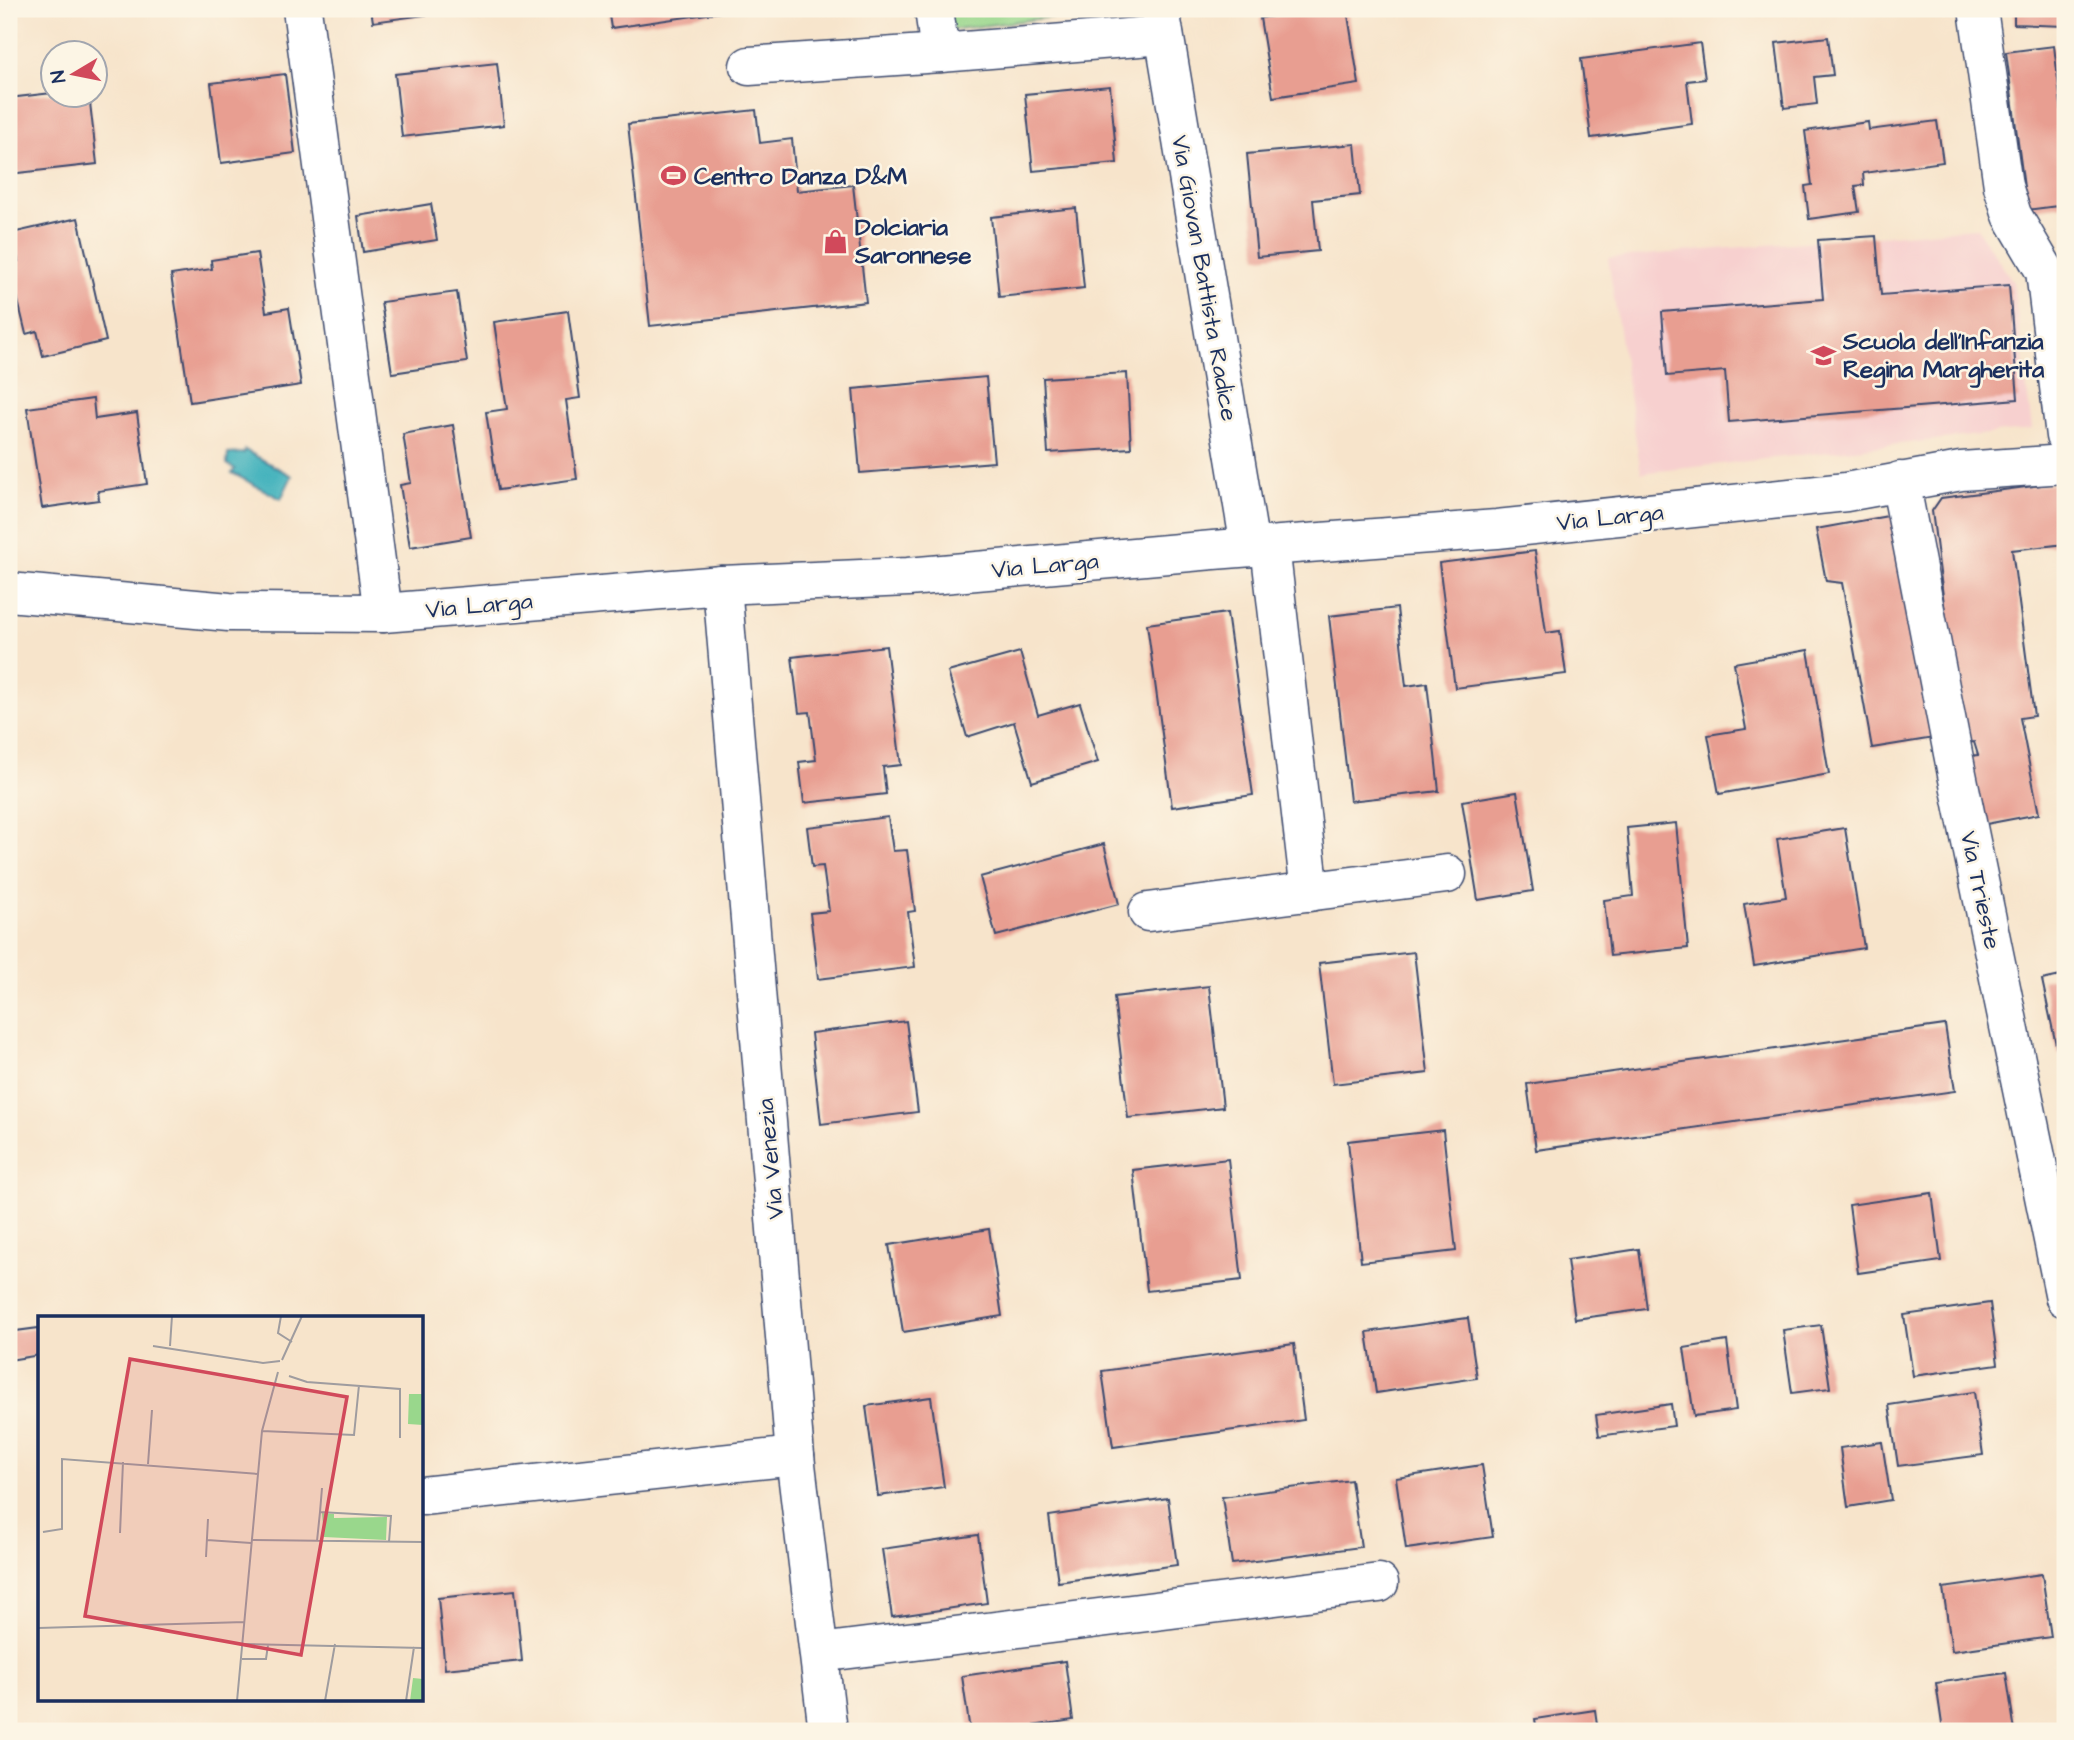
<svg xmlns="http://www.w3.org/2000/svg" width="2074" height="1740" font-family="'Architects Daughter',sans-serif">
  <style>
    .built { fill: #f7d0cf }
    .green { fill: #99d78c; stroke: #5a8375; stroke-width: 2 }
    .water { fill: #44b3bd; stroke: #30718e; stroke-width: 2 }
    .building { fill: #e89e91 }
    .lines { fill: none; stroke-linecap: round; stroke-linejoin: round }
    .minor-casing { stroke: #3c4a6e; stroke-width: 41 }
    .minor { stroke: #fff; stroke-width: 38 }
    .labels { text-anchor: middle; stroke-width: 5; stroke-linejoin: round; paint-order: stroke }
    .poi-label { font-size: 24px; font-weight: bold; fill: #1b2f5e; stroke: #fcf5e5; text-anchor: start }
    .street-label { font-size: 24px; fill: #1b2f5e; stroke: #fcf5e5 }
    .inset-road { fill: none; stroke: #9f9c9f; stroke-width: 2 }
    .view { fill: #d1495b; fill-opacity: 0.15; stroke: #d1495b; stroke-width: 3.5 }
    .inset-edge { fill: none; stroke: #1b2f5e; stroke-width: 3.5 }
  </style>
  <rect width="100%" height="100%" fill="#fcf5e5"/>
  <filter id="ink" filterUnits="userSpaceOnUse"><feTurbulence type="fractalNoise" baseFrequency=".0143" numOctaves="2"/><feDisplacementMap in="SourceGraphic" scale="14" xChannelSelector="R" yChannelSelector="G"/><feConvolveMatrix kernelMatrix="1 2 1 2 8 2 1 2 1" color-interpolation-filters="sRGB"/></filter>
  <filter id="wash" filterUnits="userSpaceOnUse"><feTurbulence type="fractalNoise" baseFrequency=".00686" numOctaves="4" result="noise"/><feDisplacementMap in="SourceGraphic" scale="28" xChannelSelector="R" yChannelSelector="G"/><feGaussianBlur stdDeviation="1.57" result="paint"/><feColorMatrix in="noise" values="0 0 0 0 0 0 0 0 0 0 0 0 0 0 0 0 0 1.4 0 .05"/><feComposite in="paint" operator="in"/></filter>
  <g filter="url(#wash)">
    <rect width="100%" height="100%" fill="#f7e4cb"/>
    <path class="built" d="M1977 228 2013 282 2032 429 1641 473 1608 258Z"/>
    <path class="green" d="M939 9H1116L942 31Z"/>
    <path class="water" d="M245 450 292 476 281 499 232 473 235 469 227 464 228 454 244 453Z"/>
    <g id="blocks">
      <g class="building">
        <path d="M371 9H439L440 13 373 22Z"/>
        <path d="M608 9H735V10L611 28Z"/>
        <path d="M1319 9H1347L1359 84 1273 97 1260 18Z"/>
        <path d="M2014 9H2065V26L2014 24Z"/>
        <path d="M1828 37 1833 75 1814 77 1817 104 1784 108 1776 43Z"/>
        <path d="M1700 43 1705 79 1687 81 1692 124 1591 138 1581 59Z"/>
        <path d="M2054 46 2065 138V205L2027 210 2006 52Z"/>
        <path d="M497 63 504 125 402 137 395 74Z"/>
        <path d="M285 74 295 153 221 163 211 83Z"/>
        <path d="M1110 86 1117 163 1033 171 1025 94Z"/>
        <path d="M52 93 89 94 97 164 10 174 9 98Z"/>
        <path d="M756 110 760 143 792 139 797 191 853 185 866 302 650 326 628 124Z"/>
        <path d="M1937 121 1943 162 1863 173 1864 185 1855 186 1859 212 1809 219 1805 186 1812 185 1805 131 1868 122 1869 130Z"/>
        <path d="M1355 144 1360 195 1313 200 1318 251 1257 257 1247 154Z"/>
        <path d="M431 204 437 240 363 252 358 216Z"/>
        <path d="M1076 208 1084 288 999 297 991 217Z"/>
        <path d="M78 218 106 341 43 356 37 331 26 334 9 263 18 261 12 233Z"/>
        <path d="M1876 236 1881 295 2009 285 2018 399 1729 422 1725 371 1667 376 1662 312 1823 299 1818 240Z"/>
        <path d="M257 253 266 312 289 308 301 385 190 402 171 275 212 269 211 260Z"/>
        <path d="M457 292 467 362 392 373 381 302Z"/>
        <path d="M568 311 580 398 566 400 577 479 498 490 486 412 507 409 494 322Z"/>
        <path d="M1127 373 1131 448 1048 453 1043 378Z"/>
        <path d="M986 377 994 462 860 473 853 389Z"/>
        <path d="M93 399 95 419 137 413 147 484 98 491 99 500 42 508 27 408Z"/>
        <path d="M453 425 471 537 410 547 400 485 411 483 403 434Z"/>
        <path d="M2065 482V544L2012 550 2034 716 2020 718 2039 814 1986 824 1967 756 1978 755 1974 742 1962 743 1932 511 1941 498Z"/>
        <path d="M1899 514 1940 737 1872 748 1842 583 1826 581 1816 529Z"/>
        <path d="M1535 551 1546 633 1560 631 1566 674 1455 688 1439 563Z"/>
        <path d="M1397 608 1406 686 1427 683 1439 791 1350 801 1329 616Z"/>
        <path d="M1227 613 1253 795 1172 807 1147 624Z"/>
        <path d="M886 646 901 765 883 767 886 794 804 803 799 762 816 760 810 712 799 713 792 657Z"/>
        <path d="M1808 650 1829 774 1719 794 1708 735 1746 729 1734 663Z"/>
        <path d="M1020 652 1038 715 1080 703 1098 762 1032 782 1014 722 967 737 948 672Z"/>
        <path d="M1517 792 1533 891 1478 900 1462 801Z"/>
        <path d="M888 817 893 851 907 850 915 911 908 912 915 967 818 979 810 913 829 911 823 866 812 867 807 827Z"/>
        <path d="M1676 823 1688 948 1610 956 1604 900 1633 896 1627 828Z"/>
        <path d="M1845 828 1864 948 1754 966 1744 904 1786 897 1777 839Z"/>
        <path d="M1104 844 1119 904 996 936 980 877Z"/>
        <path d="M1414 952 1428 1073 1333 1084 1319 963Z"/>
        <path d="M2065 975V1052L2058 1054 2042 980Z"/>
        <path d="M1209 986 1223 1107 1128 1118 1114 997Z"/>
        <path d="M906 1021 918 1112 821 1124 811 1033Z"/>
        <path d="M1945 1025 1955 1091 1536 1150 1527 1084Z"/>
        <path d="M1443 1130 1456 1251 1361 1262 1348 1141Z"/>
        <path d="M1228 1159 1242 1280 1147 1291 1133 1170Z"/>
        <path d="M1932 1193 1941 1261 1858 1273 1849 1205Z"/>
        <path d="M989 1229 1002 1316 903 1332 889 1245Z"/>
        <path d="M1639 1249 1647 1309 1575 1319 1567 1260Z"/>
        <path d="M1990 1303 1998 1364 1913 1376 1904 1315Z"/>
        <path d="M1468 1318 1477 1378 1376 1393 1367 1332Z"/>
        <path d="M1821 1325 1830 1388 1792 1393 1783 1330Z"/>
        <path d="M39 1328 40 1355 9 1360V1332Z"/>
        <path d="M1727 1341 1736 1410 1694 1416 1684 1348Z"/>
        <path d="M1294 1344 1304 1420 1113 1447 1102 1371Z"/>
        <path d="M1974 1392 1983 1455 1898 1466 1889 1405Z"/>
        <path d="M931 1397 944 1487 878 1496 866 1406Z"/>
        <path d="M1671 1404 1674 1426 1599 1436 1596 1415Z"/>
        <path d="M1882 1442 1891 1500 1848 1507 1840 1448Z"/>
        <path d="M1482 1465 1493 1537 1406 1549 1396 1478Z"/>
        <path d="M1351 1480 1361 1547 1232 1564 1222 1497Z"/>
        <path d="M1168 1498 1177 1565 1058 1582 1049 1516Z"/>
        <path d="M978 1535 987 1603 892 1617 882 1549Z"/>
        <path d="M2042 1574 2051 1637 1952 1651 1943 1588Z"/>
        <path d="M515 1590 522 1661 445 1669 438 1598Z"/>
        <path d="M1065 1661 1073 1720 997 1731H970L962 1676Z"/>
        <path d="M2006 1673 2015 1731H1943L1936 1683Z"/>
        <path d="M1595 1710 1598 1731H1537L1535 1719Z"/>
      </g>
    </g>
  </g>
  <g filter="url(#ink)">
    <use href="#blocks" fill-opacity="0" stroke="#3c4a6e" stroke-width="2"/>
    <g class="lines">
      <defs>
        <g id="minor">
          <path d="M302 9 383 613"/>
          <path d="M934 9 940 53 1164 35"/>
          <path d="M1160 9 1250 547"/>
          <path d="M1978 9 2003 186 2012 215 2045 271 2065 436"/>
          <path d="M749 66 940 53"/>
          <path d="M1900 481 1957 774 2065 1298"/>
          <path d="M1270 546 1310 892"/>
          <path d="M722 585 795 1456 828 1731"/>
          <path d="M9 592 229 612 383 613 722 585 908 577 1213 550 1497 529 1846 492 1961 471 2065 464"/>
          <path d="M1148 912 1447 874"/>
          <path d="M422 1496 795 1456"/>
          <path d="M819 1653 1379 1583"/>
        </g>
      </defs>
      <use href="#minor" class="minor-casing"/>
      <use href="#minor" class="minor"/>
    </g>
  </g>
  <defs>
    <symbol id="stadium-bare" viewBox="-9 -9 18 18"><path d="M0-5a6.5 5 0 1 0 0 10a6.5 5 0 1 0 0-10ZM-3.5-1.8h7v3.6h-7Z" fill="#d1495b" stroke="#fcf5e5" stroke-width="2.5" paint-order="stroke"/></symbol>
    <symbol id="shop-bare" viewBox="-9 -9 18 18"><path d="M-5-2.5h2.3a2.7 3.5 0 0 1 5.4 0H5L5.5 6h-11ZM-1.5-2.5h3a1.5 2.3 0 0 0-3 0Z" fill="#d1495b" stroke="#fcf5e5" stroke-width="2.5" paint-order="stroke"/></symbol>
    <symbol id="school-bare" viewBox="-9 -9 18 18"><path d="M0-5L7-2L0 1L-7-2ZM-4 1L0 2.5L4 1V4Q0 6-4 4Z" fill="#d1495b" stroke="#fcf5e5" stroke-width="2.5" paint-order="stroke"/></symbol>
  </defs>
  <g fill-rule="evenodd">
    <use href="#stadium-bare" x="656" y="158" width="35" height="35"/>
    <use href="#shop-bare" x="818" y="224" width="35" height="35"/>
    <use href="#school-bare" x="1806" y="338" width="35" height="35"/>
  </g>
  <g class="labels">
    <g class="poi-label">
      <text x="694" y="184">Centro Danza D&amp;M</text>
      <text x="855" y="235">Dolciaria<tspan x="855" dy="28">Saronnese</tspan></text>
      <text x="1843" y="349">Scuola dell'Infanzia<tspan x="1843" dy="28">Regina Margherita</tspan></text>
    </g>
    <g class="street-label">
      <text transform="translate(1205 278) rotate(80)" y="8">Via Giovan Battista Radice</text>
      <text transform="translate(1610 517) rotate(-6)" y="8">Via Larga</text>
      <text transform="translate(1045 565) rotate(-5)" y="8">Via Larga</text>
      <text transform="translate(479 605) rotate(-5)" y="8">Via Larga</text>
      <text transform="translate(1981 890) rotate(78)" y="8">Via Trieste</text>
      <text transform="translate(770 1159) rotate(-95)" y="8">Via Venezia</text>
    </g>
  </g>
  <g transform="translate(38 1316)">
    <rect width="385" height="385" fill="#f7e4cb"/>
    <path d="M371 78H385V109L370 108ZM284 197 296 198V202L349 201 348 224 286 221ZM375 362 385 363V385H372Z" fill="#99d78c"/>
    <path class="inset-road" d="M243 0 240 17 254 26M115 30 225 47 242 45M132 30 134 0M244 44 264 0M251 60 269 66 362 73V122M224 115 316 119 321 69M110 148 114 94M282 196 284 172M5 216 24 213V143L220 158M82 217 85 146M169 224 213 227M213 224 385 226M279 225 282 196 353 200 351 226M168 241 170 203M0 312 207 306M206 328 385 332M204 343H228L230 329M199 385 224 115 240 56M287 385 297 328M368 385 376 331"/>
    <path class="view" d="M92 43 309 81 263 339 47 300Z"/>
    <rect width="385" height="385" class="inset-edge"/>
  </g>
  <rect width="2074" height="1740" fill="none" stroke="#fcf5e5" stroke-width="35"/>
  <g transform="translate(74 74) rotate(260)"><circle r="33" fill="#fcf5e5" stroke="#a2a6af" stroke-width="2"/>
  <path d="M0-5L12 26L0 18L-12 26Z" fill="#d1495b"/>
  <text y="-10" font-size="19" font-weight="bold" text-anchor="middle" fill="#1b2f5e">N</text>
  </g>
</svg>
